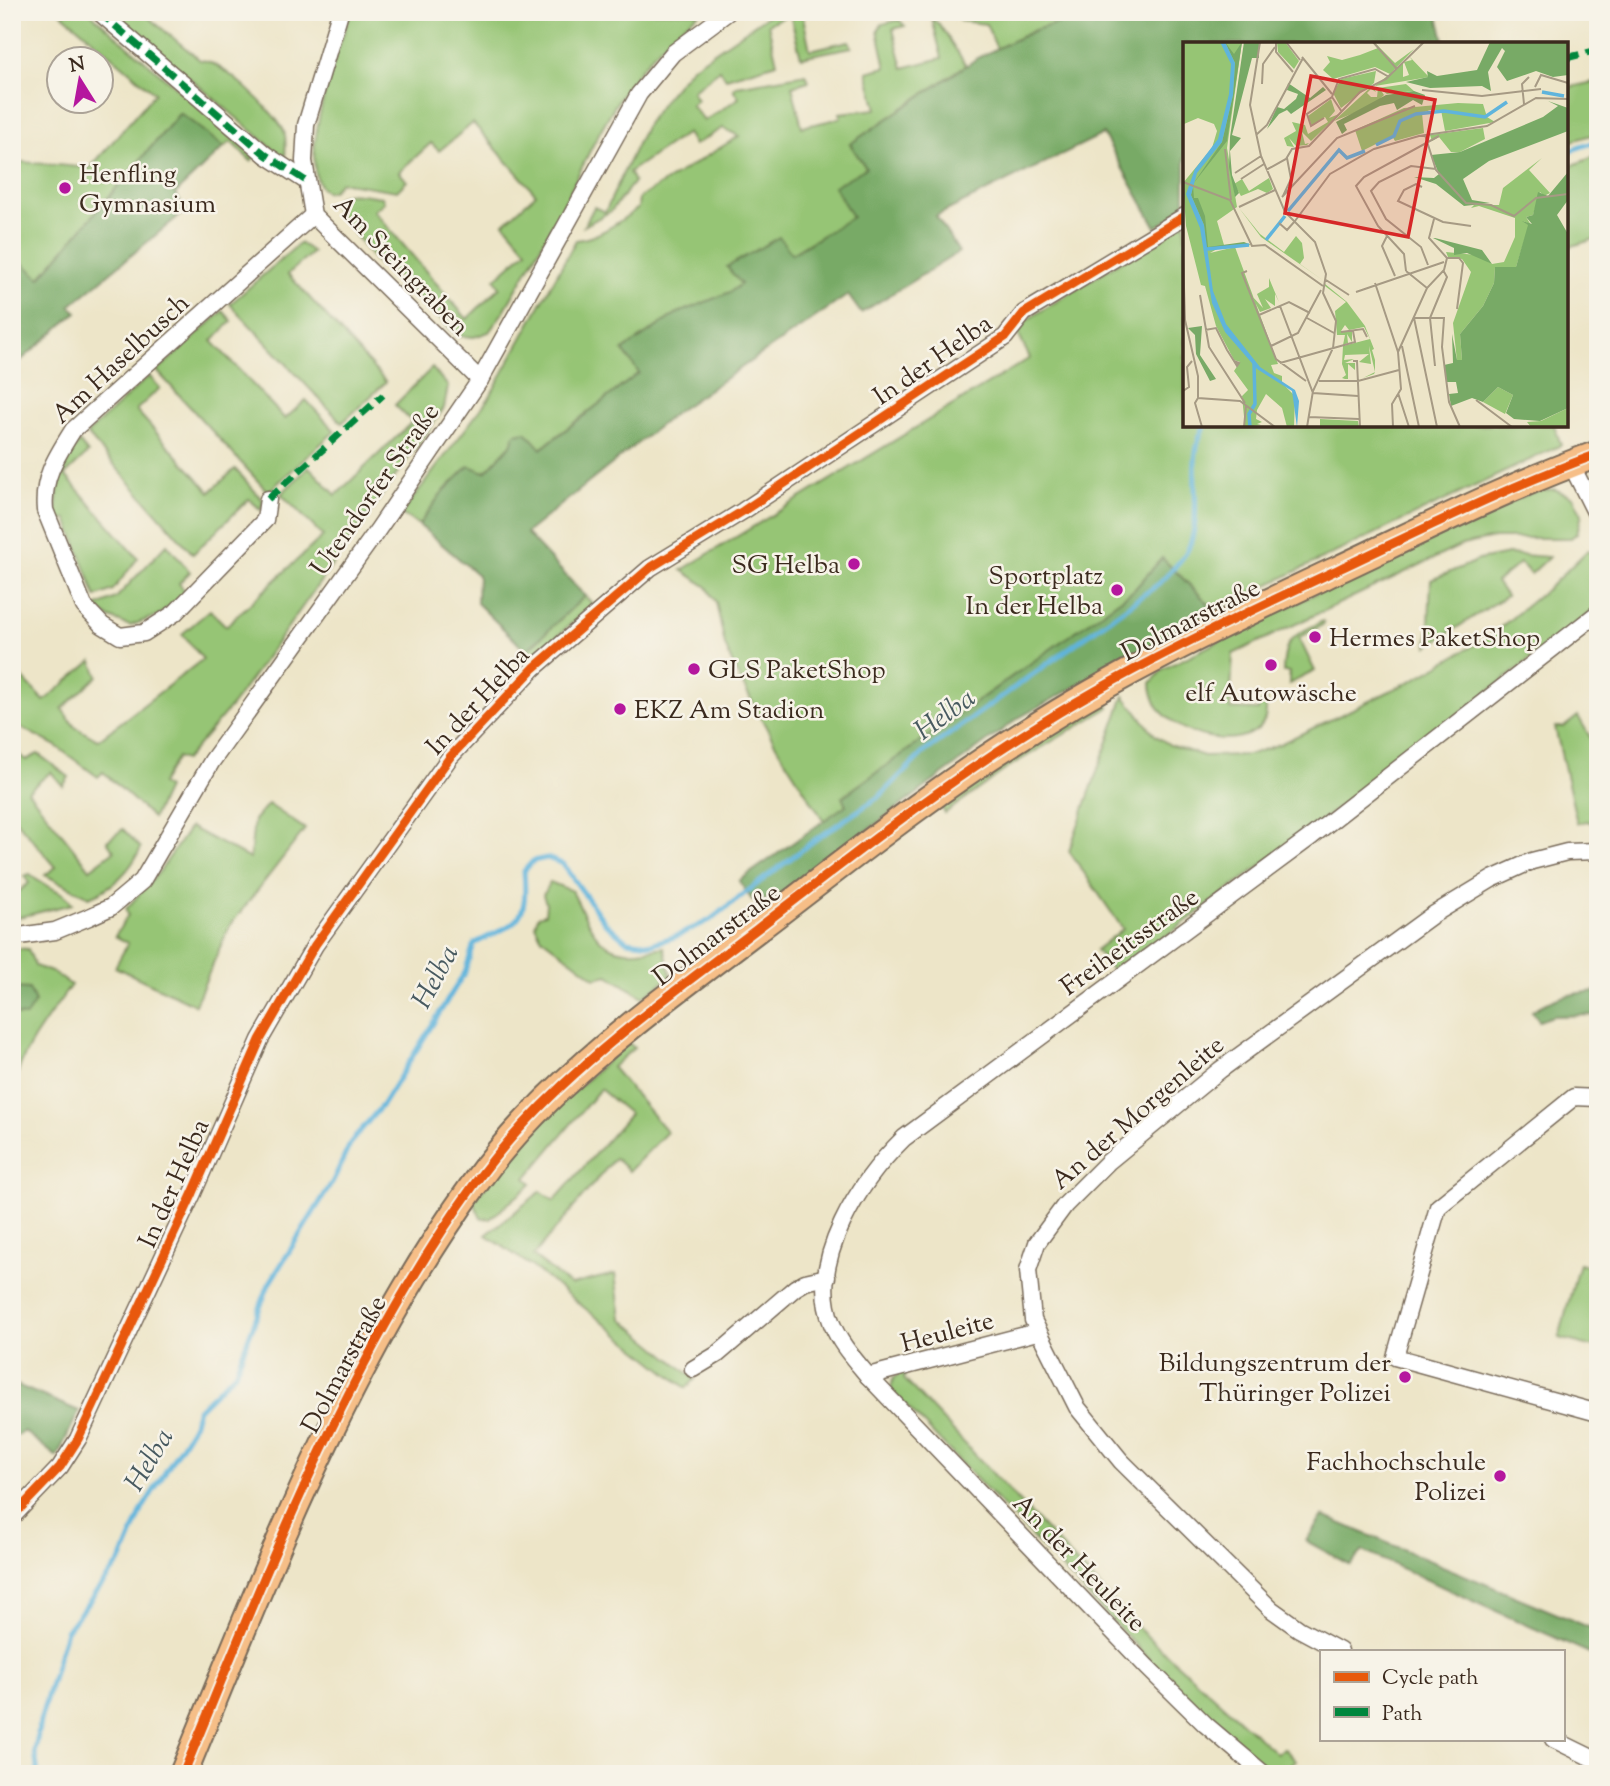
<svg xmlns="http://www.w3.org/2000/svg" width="1610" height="1786" font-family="'Sorts Mill Goudy',serif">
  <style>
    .green { fill: #96c574; stroke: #687849; stroke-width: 2 }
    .forest { fill: #78aa66; stroke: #5a6a42; stroke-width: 2 }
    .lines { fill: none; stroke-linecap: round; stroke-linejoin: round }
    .stream { stroke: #5fb4dc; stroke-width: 5 }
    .minor-casing { stroke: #796b5a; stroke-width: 19 }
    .primary-casing { stroke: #796b5a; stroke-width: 30 }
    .minor { stroke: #fff; stroke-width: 16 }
    .primary { stroke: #f6be87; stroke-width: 26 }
    .quiet { stroke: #00873e; stroke-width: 7; stroke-dasharray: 14 7; stroke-linecap: butt }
    .cycleway-casing { stroke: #f7f3e8; stroke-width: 13 }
    .cycleway { stroke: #e8590c; stroke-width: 9 }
    .poi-dot { fill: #b5179e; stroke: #f7f3e8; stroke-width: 2.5 }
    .labels { text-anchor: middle; stroke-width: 5; stroke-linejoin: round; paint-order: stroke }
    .poi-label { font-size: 26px; fill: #3b2a1e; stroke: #f7f3e8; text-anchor: start }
    .street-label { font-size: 26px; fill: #3b2a1e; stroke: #f7f3e8 }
    .water-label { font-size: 28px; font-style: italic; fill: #485a60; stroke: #f7f3e8 }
    .inset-river { fill: none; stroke: #5fb4dc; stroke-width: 3.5 }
    .inset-road { fill: none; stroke: #a69a84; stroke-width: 2 }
    .view { fill: #d62828; fill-opacity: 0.15; stroke: #d62828; stroke-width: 3.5 }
    .inset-edge { fill: none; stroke: #3b2a1e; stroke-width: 3.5 }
  </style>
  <rect width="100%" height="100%" fill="#f7f3e8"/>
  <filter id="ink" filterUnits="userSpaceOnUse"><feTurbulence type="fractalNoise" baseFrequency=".0143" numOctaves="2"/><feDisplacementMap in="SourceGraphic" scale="14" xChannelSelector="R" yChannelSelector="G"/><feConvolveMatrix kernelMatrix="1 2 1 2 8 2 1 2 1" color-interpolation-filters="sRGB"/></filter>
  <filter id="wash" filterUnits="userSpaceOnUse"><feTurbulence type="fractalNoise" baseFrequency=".00686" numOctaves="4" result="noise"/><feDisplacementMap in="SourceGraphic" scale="28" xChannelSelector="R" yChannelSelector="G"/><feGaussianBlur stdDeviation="1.57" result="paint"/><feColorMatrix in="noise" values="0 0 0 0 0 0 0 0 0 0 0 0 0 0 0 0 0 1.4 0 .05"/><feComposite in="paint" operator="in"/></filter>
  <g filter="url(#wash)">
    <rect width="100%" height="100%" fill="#ede5c8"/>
    <g class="green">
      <path d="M60 12H89L255 156 251 161 231 142 224 147 179 114 40 279 21 262 12 263V161L90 168 155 93Z"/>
      <path d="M112 12H142L200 60C221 60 275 112 284 131 287 140 285 151 285 159Z"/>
      <path d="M351 12H701C631 62 603 123 567 198 548 236 525 274 504 311L489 332 474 337 458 336 393 272 376 262 332 204C343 187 364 195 382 197L384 202 374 211 467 319 500 287 495 279 527 250 504 223 536 194 473 123 439 151 431 143 399 172 407 181 397 191 340 182 332 191 326 192C293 169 339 45 351 12Z"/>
      <path d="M773 12H802L810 50 849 41 852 47 801 57 790 14 768 24 777 63 726 78 720 70 692 91 697 100 691 105 704 121 739 98 733 89 737 86 806 74 809 81 792 86 802 127 841 118 840 113 877 109 867 72 886 67 878 31 882 24 899 20 905 26 893 29 903 68 942 58 932 19 939 24 966 65 850 144 866 168 853 217 791 254 728 267 741 284 730 293 676 314 623 350 639 373 540 449 526 432 485 472 441 494 419 525 401 514 489 398 576 240C599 238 620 221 638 208L639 198 739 136 723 128 694 145 687 133 629 172 634 182 611 211 584 226 594 207 605 212 645 127 666 97 691 68Z"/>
      <path d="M956 12H1095L1035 30 997 49 986 24 960 21Z"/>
      <path d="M1598 81V133L1566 143V88Z"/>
      <path d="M1598 155V238L1566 248V168Z"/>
      <path d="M1185 221V425H1554L1561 445 1215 610 1162 558 1134 590 842 797 847 805 824 821 777 747 735 670 725 645 716 602 707 587 682 570 1030 358 1018 334 1027 320Z"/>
      <path d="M300 243 313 252 288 274 386 382 342 423 230 304Z"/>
      <path d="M223 311 232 321 212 341 285 419 306 400 335 431 268 492 157 371Z"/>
      <path d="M432 368 448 386 444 408 233 704 185 760 177 757 161 784 167 788 153 818 103 772 98 777 56 746 20 727 14 739 19 743 18 754 26 760 38 754 69 777 63 786 51 772 28 791 90 869 114 851 107 841 123 829 141 848C130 871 113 888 89 897L45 875 56 867 12 816V672L15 670 44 701 92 661 98 676 62 709 75 727 98 740 203 659 182 634 210 610 226 626 323 536 281 494 309 467 336 495 412 422 395 405Z"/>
      <path d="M149 376 160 388 136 410 210 492 235 469 263 500 261 510 249 499 193 554 87 434Z"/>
      <path d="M79 442 88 453 65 475 138 558 113 590 96 597 67 519 57 522C54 491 62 468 79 442Z"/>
      <path d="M1554 489 1573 497 1582 514 1577 533 1571 538H1494L1462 545 1233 654 1230 709 1258 710 1260 703 1266 700C1266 707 1267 715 1264 721 1246 756 1152 737 1151 683L1163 669 1391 556 1530 493Z"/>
      <path d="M167 544 190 572 179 583 186 593 159 615 130 626 110 618 96 607 116 598Z"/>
      <path d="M1588 550 1598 555V607L1317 824 1115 974 1096 950 1123 929 1069 851 1124 696 1155 735 1170 745 1204 756 1248 755 1280 744 1413 680 1490 636 1553 584Z"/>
      <path d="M1508 554 1549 557 1531 574 1520 563 1496 582 1506 596 1428 646 1431 580 1479 560Z"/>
      <path d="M585 596 593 604 533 658 526 651Z"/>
      <path d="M1323 621 1324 624 1299 638 1315 671 1289 684V672H1283C1284 636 1294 636 1323 621Z"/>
      <path d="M1103 697 1109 707 1105 710 1012 765 945 813 938 803Z"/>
      <path d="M1578 716 1598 751V825L1587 821 1577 823 1555 727H1564Z"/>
      <path d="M268 804 305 829 229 927 195 1005 115 967 128 943 115 936 128 915 126 909 160 871 190 827 250 859 254 820Z"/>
      <path d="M30 874C41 887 65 889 72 904L12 919V897L29 883 24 876Z"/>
      <path d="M550 882 572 891C598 943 602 960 664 947L671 976 643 997 608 975 595 978 541 937 535 925 538 916 545 914 546 903 543 895Z"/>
      <path d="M12 948 28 949 35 966 54 973 71 985C53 1012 28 1041 18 1072 5 1113 17 1177 12 1222Z"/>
      <path d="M628 1042 634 1048 612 1067 667 1132 629 1171 615 1158 533 1256 570 1285 615 1274 621 1318 695 1379 686 1388 534 1268 486 1235 541 1191 554 1201 630 1114 600 1089 526 1178 532 1183 527 1188 490 1219 481 1218 473 1201 535 1127Z"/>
      <path d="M1579 1263 1598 1268V1348L1559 1338Z"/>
      <path d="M906 1370 904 1379 1138 1628 1277 1754 1284 1748 1296 1761 1280 1772 1266 1769 1194 1706 891 1390 893 1378Z"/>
    </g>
    <g class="forest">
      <path d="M1095 12H1437L1445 44H1185V209L1156 227 1103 134 936 216 959 252 861 313 848 295 679 410 526 533 585 596 526 651 477 603 478 575 419 525 441 494 469 466 485 472 511 445 515 434 526 432 541 449 639 373 623 350 676 314 730 292 741 284 727 267 779 237 792 254 852 217 834 186 866 168 850 144 979 57 1035 30Z"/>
      <path d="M180 113 224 147 175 194 186 210 70 306 77 312 12 368V263L21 262 40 278Z"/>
      <path d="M1162 558 1215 610 1020 717 775 899 752 900 739 881 846 805 842 797 1134 590Z"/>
      <path d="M14 988 29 989 35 1002 26 1016 12 1015Z"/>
      <path d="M1598 991V1015L1553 1016 1539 1021 1532 1011C1553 997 1573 993 1598 991Z"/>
      <path d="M12 1383 79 1411 57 1457 24 1431 12 1439Z"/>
      <path d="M1323 1516 1598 1631V1657L1363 1551 1350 1565 1306 1541Z"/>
    </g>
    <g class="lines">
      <g class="stream">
        <path d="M1566 152 1598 141"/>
        <path d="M38 1774 35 1752 40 1721 66 1631 122 1559 143 1508 192 1428 198 1409 235 1373 269 1284 333 1181 351 1142 383 1104 465 972 474 944C518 921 528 924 524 871L533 861 547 858 563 864 605 923 627 941 651 944 677 936 710 920 816 839 880 796 923 753 1160 583C1169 573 1182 561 1188 549 1206 511 1183 463 1205 425"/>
      </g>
    </g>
  </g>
  <g filter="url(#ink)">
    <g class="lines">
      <defs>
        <g id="minor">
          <path d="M99 12 266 155 306 181"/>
          <path d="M340 12 306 125 304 161 313 215 480 380"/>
          <path d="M1571 464 1598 518"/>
          <path d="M268 499 265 520 175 613 144 633 120 636 102 625 84 606 45 510C42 478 56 457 73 430L313 215"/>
          <path d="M12 937 55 931 89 917 111 907 142 881 212 761 377 531 480 380 639 94 673 53 728 12"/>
          <path d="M1598 1098 1574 1097 1438 1207 1395 1357 1598 1413"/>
          <path d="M693 1369 718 1354 795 1288 805 1282 827 1277"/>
          <path d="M868 1376 1037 1332"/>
          <path d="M12 1517 60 1467 78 1439 193 1193 260 1040 315 945 450 757 534 668 650 568 743 511 1005 337 1024 313 1185 216"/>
          <path d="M1340 1651 1299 1629 1271 1609 1121 1461 1077 1407 1033 1320 1028 1270 1037 1243 1065 1205 1108 1162 1220 1070 1431 916 1492 879 1532 861 1567 852 1598 851"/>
          <path d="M1553 1739 1598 1761"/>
          <path d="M1264 1774 1206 1725 1147 1667 868 1376C855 1360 840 1344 832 1324 806 1261 861 1180 904 1138L1312 836 1598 613"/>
        </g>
        <path id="primary" d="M183 1774C266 1573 345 1364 473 1186 547 1082 656 1006 757 929 845 862 932 792 1026 733 1125 669 1233 619 1339 569 1424 529 1509 486 1598 454"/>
      </defs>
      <use href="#minor" class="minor-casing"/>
      <use href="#primary" class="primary-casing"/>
      <use href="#minor" class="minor"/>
      <use href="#primary" class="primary"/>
      <g class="quiet">
        <path d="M99 12 266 155 306 181"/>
        <path d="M1566 58 1598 50"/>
        <path d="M268 499 383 395"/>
      </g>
      <defs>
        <g id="cycleway">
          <path d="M12 1517 60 1467 78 1439 193 1193 260 1040 315 945 450 757 534 668 650 568 743 511 1005 337 1024 313 1185 216"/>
          <path d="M183 1774C266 1573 345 1364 473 1186 547 1082 656 1006 757 929 845 862 932 792 1026 733 1125 669 1233 619 1339 569 1424 529 1509 486 1598 454"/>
        </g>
      </defs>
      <use href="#cycleway" class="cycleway-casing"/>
      <use href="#cycleway" class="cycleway"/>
    </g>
  </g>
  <g class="poi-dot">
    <circle cx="65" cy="188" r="7"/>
    <circle cx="854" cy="564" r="7"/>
    <circle cx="1117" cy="590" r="7"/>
    <circle cx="1315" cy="637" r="7"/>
    <circle cx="1271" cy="665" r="7"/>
    <circle cx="694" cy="669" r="7"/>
    <circle cx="620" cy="709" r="7"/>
    <circle cx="1405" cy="1377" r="7"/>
    <circle cx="1500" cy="1476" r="7"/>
  </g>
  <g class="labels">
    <g class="poi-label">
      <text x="79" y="182">Henfling<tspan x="79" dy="30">Gymnasium</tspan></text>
      <text x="840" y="573" text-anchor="end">SG Helba</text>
      <text x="1103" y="584" text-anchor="end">Sportplatz<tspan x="1103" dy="30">In der Helba</tspan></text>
      <text x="1329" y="646">Hermes PaketShop</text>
      <text x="708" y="678">GLS PaketShop</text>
      <text x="1271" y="701" text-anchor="middle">elf Autowäsche</text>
      <text x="634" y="718">EKZ Am Stadion</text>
      <text x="1391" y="1371" text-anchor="end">Bildungszentrum der<tspan x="1391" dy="30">Thüringer Polizei</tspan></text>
      <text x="1486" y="1470" text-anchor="end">Fachhochschule<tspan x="1486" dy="30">Polizei</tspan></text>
    </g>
    <g class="street-label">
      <text transform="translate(402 265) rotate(46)" y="9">Am Steingraben</text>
      <text transform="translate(120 358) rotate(-43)" y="9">Am Haselbusch</text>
      <text transform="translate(932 359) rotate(-35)" y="9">In der Helba</text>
      <text transform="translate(374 489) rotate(-55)" y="9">Utendorfer Straße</text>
      <text transform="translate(1190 619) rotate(-27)" y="9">Dolmarstraße</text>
      <text transform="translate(477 700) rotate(-47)" y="9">In der Helba</text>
      <text transform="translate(716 934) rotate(-37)" y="9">Dolmarstraße</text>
      <text transform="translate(1129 941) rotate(-36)" y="9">Freiheitsstraße</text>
      <text transform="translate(1137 1112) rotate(-41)" y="9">An der Morgenleite</text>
      <text transform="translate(173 1183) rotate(-66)" y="9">In der Helba</text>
      <text transform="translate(947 1331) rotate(-15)" y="9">Heuleite</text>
      <text transform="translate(343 1364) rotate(-62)" y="9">Dolmarstraße</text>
      <text transform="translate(1080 1562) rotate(46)" y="9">An der Heuleite</text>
    </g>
    <g class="water-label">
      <text transform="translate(944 713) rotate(-36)" y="10">Helba</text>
      <text transform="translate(434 976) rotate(-62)" y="10">Helba</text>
      <text transform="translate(148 1459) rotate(-59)" y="10">Helba</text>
    </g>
  </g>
  <g transform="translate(1183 42)">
    <rect width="385" height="385" fill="#ede5c8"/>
    <path d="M0 0H59L44 106 54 165 34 179 41 203 27 211 52 205 95 322 88 323 91 331 99 334V341L112 354 111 385H104L99 366 83 352 74 368 73 377 79 380 74 382 78 383 62 385 59 354 65 348 51 329 57 320 51 318 33 284 22 244 18 243 3 184 0 141 29 106 34 89 31 82 15 76 1 82ZM94 0H102L116 19 111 27 95 10ZM191 0 212 21 231 7 207 32 192 25 150 37 140 28 147 20 144 14 159 18 177 13 195 6ZM226 14 246 35 192 44 220 21V35L226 33 221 20 229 18ZM193 29 191 41 158 66 150 51 158 37ZM223 42 231 49 204 52 197 47 201 53 191 63 151 79 189 44 193 50 188 47 184 51 188 55H194L195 46ZM148 57 152 69 146 76 156 72 128 99 119 90 122 102 126 101 124 103 113 104 106 96 111 105 104 104 101 96 113 89 109 80 122 83 125 92 145 80 142 75 129 84 125 74ZM275 61 300 62 304 75 312 80 262 89 258 68H247L239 71 241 91 212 99 209 94 179 109 172 88 221 66ZM300 86 302 97 277 110H268L256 95 249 99 247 93ZM359 116 346 128 367 151 361 154 357 150 350 173 343 175 348 183 340 179 346 183 333 225H312L311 241 300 264 277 292 279 318 274 319 270 281 288 230 279 217 265 215 263 210 293 213 309 222 321 220 332 195V176L296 164 288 166 291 163H316L320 146ZM86 136 90 147 84 151 75 147 58 154 51 142 59 137 66 149ZM56 166 77 192 101 210 113 194 119 201 121 216 117 222 141 239 78 195ZM86 236 96 260 92 252V264L82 257 88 266 77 270 69 254 80 266 74 252 86 245ZM142 244V242L164 260 182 284 191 307 189 308 192 318V330L191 332 180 336 192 330 186 304 188 322 176 320 186 312 162 313 161 318 171 317 162 321H172V328L165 322V337H173H162L159 336 163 333 159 322 160 304 187 297 181 285 166 288 162 283 158 289 169 290V300L164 292 165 301 160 303 162 293H154L152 269 163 260ZM315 345 330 353 322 372 300 360ZM385 366V385H348L344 380 358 379ZM137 377 175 379 176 385H137Z" fill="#96c574"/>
    <path d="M42 0 51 12 59 0 44 99 10 142 39 100 50 53 52 21ZM61 0H76V16H69L49 93 58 96 47 109 49 133 56 151 52 155 46 125 47 95ZM307 0H385V33L370 35 353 29 324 39 314 25 322 9 319 6 305 30 308 49 299 44 247 46 223 40 245 35 244 29 254 34 294 28ZM105 41 127 56 140 45 143 48 108 72 104 68 96 72 84 87 94 65 101 67 113 57 115 52 104 48ZM231 49 242 53 239 63 230 58 214 68 211 61 197 64 161 82 164 88 159 92 153 80 203 53ZM365 59 385 66V89L306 119 280 137 289 158 307 161 281 164 253 142 231 135 251 136 256 132 248 113 277 110 360 75 375 64ZM385 130V158L374 173 385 192V366L357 379 331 377 323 371 330 353 315 345 300 360 289 356 268 364 266 352 275 351 273 340H264L261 323 270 321 269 292 274 318H279L277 292 300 264 311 241 312 225H333L345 183 339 179 349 182 343 175 350 173 355 150 365 154ZM10 144 11 156H15L22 174 25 205 61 200 68 203 23 208 21 183 8 153ZM250 196H252L299 208 309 222 284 211 271 213V206ZM19 284 17 313 33 337 27 339 13 312 12 293 5 286Z" fill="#78aa66"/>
    <path d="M37 0H42L52 21 50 53 39 100 14 131 8 153 21 183 30 249 43 282 77 325 112 348 116 359 114 385 109 349 74 327 42 290 29 261 17 186 3 152 12 127 35 97 46 52 48 22Z" fill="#5fb4dc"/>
    <path class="inset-river" d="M359 50 381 54M193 103 211 94 217 79 233 72 261 69 302 75 324 60M105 169 156 108 164 116 182 109M83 198 102 174M24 207 66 203M67 385 66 372 72 362 71 321"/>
    <path class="inset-road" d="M77 0 67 63 78 114 102 170 132 200 143 232 140 251 153 279 150 306 130 349 124 385M93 0V10L110 30M103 0 117 18M190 0 213 26M119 15 149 52M79 42 80 22 92 5M352 45 358 33 385 41M239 48 299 54 358 47M341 62 339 42 346 35M159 70 149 55 156 37 192 27 206 35M141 76 128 84 124 72 149 55M73 93 84 83 120 16M242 93 253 128 283 161 308 163 331 174 353 156 385 152M42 107 48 158M83 128 103 117 109 107 126 104 177 50 203 37 241 0M52 131 78 114M58 137 81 122M0 140 47 158 69 204 82 203 140 244M239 145 233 142 221 148 215 159 260 180 288 184M100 154 108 137 104 116M99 155 154 96 232 64M56 165 92 148M251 177 246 196 264 216M112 179 147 132 191 107 236 94 304 84 353 56 385 57M96 181 104 188 112 179M204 194 199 204 212 234M0 213 2 278 15 334V356L57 359 92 385M264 216H276L280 221 274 267M245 223 238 205 203 177 188 149 196 140 228 124 253 127M64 229 59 231 93 317 123 339M223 229 221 212 195 184 173 144 181 135 256 94M223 229 244 246M143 238 166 253M192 241 215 310 218 347 209 362 210 385M173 250 261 220M17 253 26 305 62 361M97 264 130 351 175 354M76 273 106 260 127 271M124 276 151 291M231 276H261L259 305 266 360 277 385M231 276 254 385M22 288 33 286 44 308 51 319 54 324 56 321 51 319M158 290 180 287 184 295M88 304 115 291 138 248M219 304 236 385M215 310 244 246 261 228 264 216M170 319H174L177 385M97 321 172 300 170 289M252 324 247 276 264 235 260 228M136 339H175L216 328M0 349 6 345 4 325 9 319M215 351 226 385M15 356 12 361 19 385M293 358 329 385M126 375 176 377M61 385 63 364"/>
    <path class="view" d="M128 34 252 58 225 195 102 171Z"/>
    <rect width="385" height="385" class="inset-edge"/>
  </g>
  <rect width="1610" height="1786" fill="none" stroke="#f7f3e8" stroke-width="42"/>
  <rect x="1320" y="1650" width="245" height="91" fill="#f7f3e8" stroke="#aca397" stroke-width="2"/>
  <rect x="1334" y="1672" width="35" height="10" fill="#e8590c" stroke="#aca397" stroke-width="2"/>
  <text x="1382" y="1684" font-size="21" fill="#3b2a1e">Cycle path</text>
  <rect x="1334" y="1707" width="35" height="10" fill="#00873e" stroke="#aca397" stroke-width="2"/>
  <text x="1382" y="1720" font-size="21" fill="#3b2a1e">Path</text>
  <g transform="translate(80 80) rotate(349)"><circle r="33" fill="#f7f3e8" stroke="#aca397" stroke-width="2"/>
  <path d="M0-5L12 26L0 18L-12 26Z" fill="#b5179e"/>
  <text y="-10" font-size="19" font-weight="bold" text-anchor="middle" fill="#3b2a1e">N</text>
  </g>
</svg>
